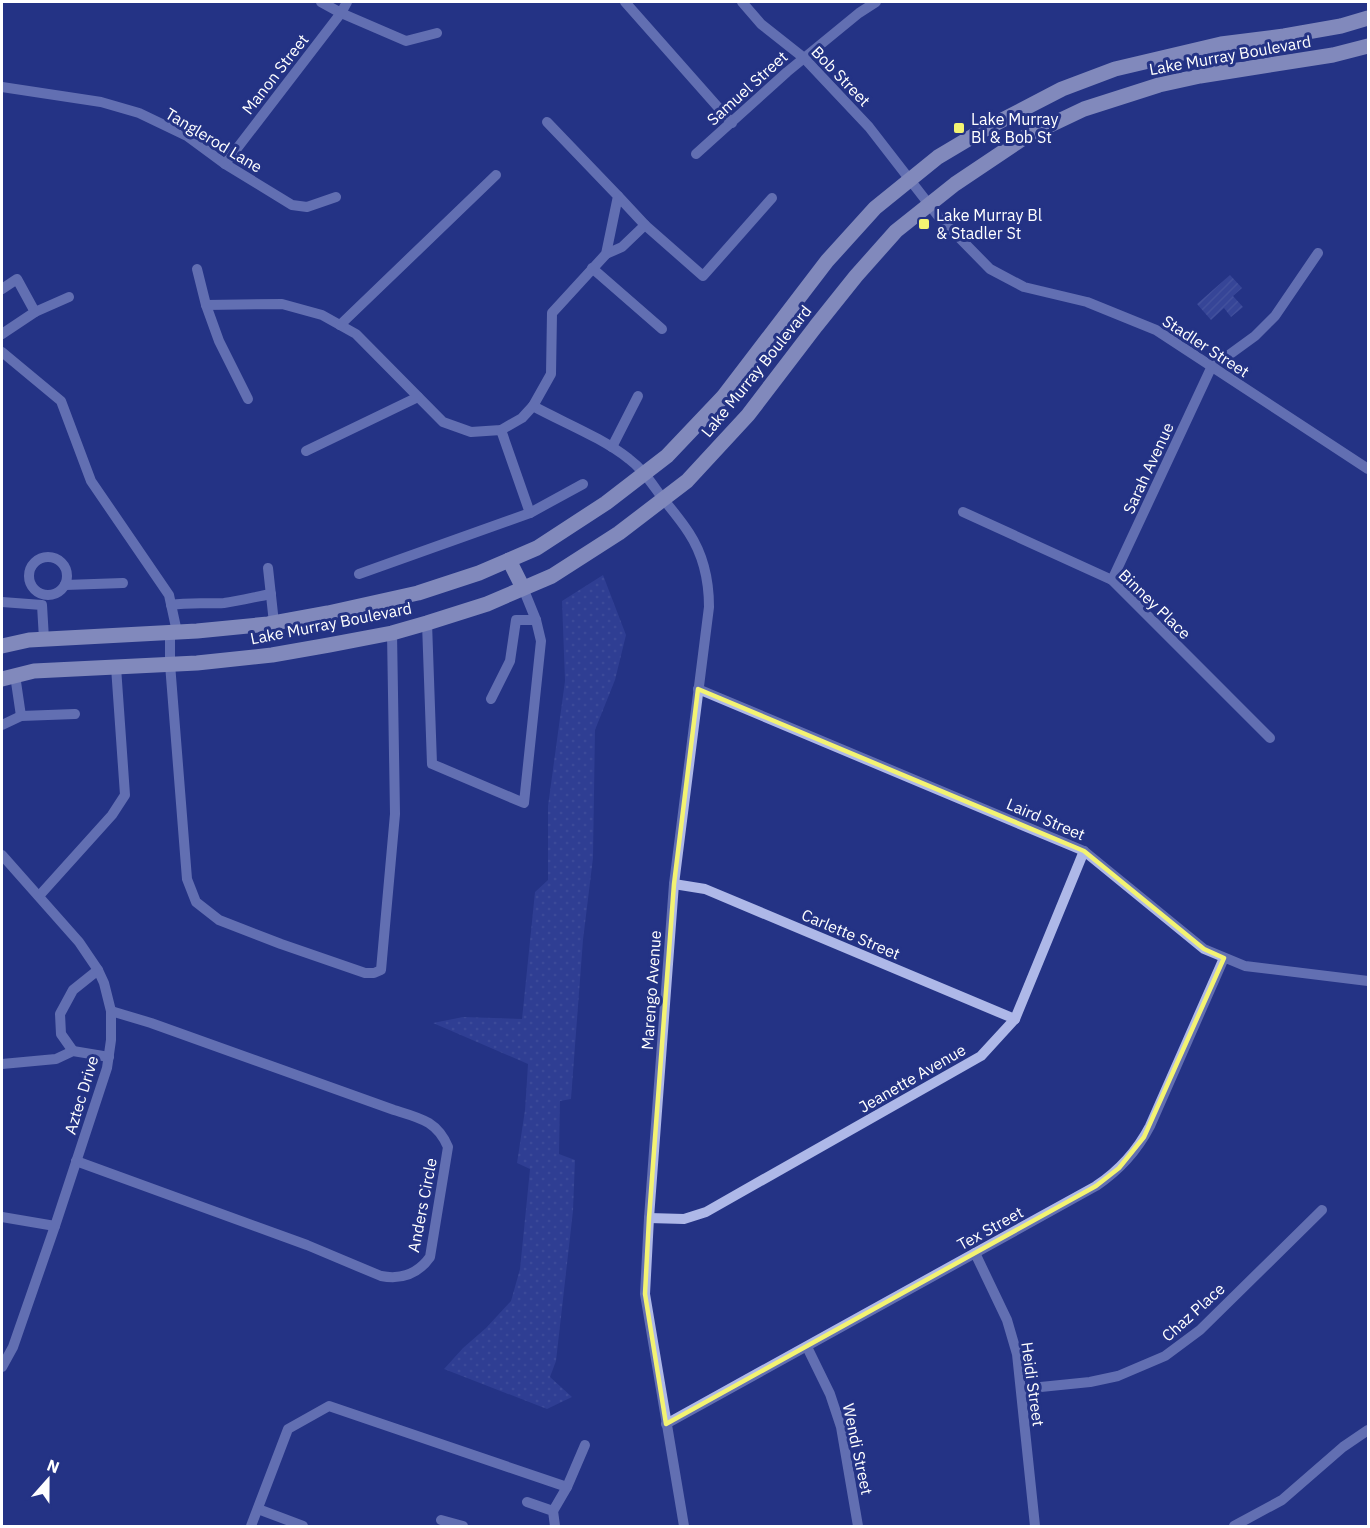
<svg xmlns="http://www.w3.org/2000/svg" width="1370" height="1528" font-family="'IBM Plex Sans',sans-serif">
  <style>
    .grass { fill: url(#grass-dots) }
    .building { fill: url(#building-hatch) }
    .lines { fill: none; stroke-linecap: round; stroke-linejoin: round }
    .minor { stroke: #aeb8e8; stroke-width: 10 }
    .major { stroke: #f1f2fe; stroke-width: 15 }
    .marked { fill: none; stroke: #f3f372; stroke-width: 4.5; stroke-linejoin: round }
    .poi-dot { fill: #f3f372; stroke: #243385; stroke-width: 2 }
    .labels { text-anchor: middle; stroke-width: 6; stroke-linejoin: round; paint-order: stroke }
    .street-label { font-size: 16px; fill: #fff; stroke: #243385 }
    .poi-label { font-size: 16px; fill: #fff; stroke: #243385; text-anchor: start }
  </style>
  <defs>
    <pattern id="grass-dots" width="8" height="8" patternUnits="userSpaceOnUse" patternTransform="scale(1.5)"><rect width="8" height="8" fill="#3c4ca4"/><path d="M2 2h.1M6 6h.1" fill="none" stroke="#5967b2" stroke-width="1.8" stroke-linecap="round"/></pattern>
    <pattern id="building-hatch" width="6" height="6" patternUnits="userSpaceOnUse" patternTransform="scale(1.5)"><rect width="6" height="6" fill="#4c5cad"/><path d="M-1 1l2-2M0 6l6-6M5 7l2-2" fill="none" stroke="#6774b9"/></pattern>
  </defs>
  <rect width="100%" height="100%" fill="#243385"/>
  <path class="grass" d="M603 575 626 635 615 680 595 730 593 858 583 940 571 1099 560 1101 559 1154 575 1160 573 1211 556 1361 550 1377 572 1397 547 1409 444 1369 463 1348 486 1328 511 1301 520 1269 530 1169 517 1163 525 1110 528 1064 433 1023 463 1017 522 1019 535 892 548 880V806L565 681 562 601Z"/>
  <path class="building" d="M1230 275 1242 288 1233 296 1243 307 1231 317 1224 308 1211 320 1197 304Z"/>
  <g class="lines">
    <g class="minor">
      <path d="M321 2 341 13 406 41 437 33"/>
      <path d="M625 2 732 123"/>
      <path d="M742 2 761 24 804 58 869 127 938 216 990 269 1024 287 1087 302 1156 330 1368 469"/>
      <path d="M2 87 101 102 139 113 187 136 225 164 292 205 307 207 336 197"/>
      <path d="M696 154 787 72 859 13 876 2"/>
      <path d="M225 164 341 13 347 2"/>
      <path d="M645 225 703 276 772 198"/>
      <path d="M606 254 622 247 645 225 618 196"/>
      <path d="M592 268 662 329"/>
      <path d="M197 269 206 305 219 341 248 399"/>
      <path d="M2 289 17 279 35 312 2 334"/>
      <path d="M206 305 282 304 322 315 356 334 443 422 471 432 501 430 522 418 533 406C564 423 601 437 629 459 644 470 653 486 664 500 673 511 682 522 689 533 704 556 709 581 709 607L674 884 649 1218 645 1294 684 1526"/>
      <path d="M35 312 69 297"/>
      <path d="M340 325 496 175"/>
      <path d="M2 352 61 401 91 481 169 595 177 632"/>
      <path d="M533 406 551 374 552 313 606 254 618 196 547 122"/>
      <path d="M501 430 530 513"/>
      <path d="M612 447 638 396"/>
      <path d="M306 451 418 397"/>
      <path d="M963 512 1112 580 1270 738"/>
      <circle cx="48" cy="576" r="19"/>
      <path d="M268 568 274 623"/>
      <path d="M359 574 530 513 583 484"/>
      <path d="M1112 580 1211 368 1255 336 1275 316 1318 253"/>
      <path d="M65 585 123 583"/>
      <path d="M2 602 42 605 44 639"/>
      <path d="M171 605C189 602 206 604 224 603 239 601 255 597 271 594"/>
      <path d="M427 623 432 764 524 803 541 641 536 620 523 588"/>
      <path d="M170 633V664L187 879 196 902 219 920 281 944 365 973H374L381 970 395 814 392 633"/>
      <path d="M15 675 21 716"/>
      <path d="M698 689 1084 851 1204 949 1245 966 1368 981"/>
      <path d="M491 699 510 661 516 620H536"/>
      <path d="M2 725 21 716 75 714"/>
      <path d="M2 855 79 942 98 970 104 983 111 1011V1040L107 1068 55 1226 13 1347 2 1367"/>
      <path d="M674 884 705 889 1015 1019"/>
      <path d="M39 896 112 815 125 795 116 667"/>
      <path d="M73 1051 61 1034 60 1014 73 990 98 970"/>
      <path d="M2 1064 56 1059 73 1051 109 1057"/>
      <path d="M76 1161 307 1245 381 1276C402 1280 418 1274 430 1257L448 1147C437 1121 420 1118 394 1110L151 1023 111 1011"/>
      <path d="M2 1217 55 1226"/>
      <path d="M649 1218 684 1219 706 1212 981 1056 1015 1019 1084 851"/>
      <path d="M975 1253 1007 1320 1017 1354 1035 1526"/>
      <path d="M807 1347 830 1394 841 1427 858 1526"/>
      <path d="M1021 1389 1090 1382 1118 1376 1165 1356 1200 1330 1322 1210"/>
      <path d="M666 1424 1096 1186C1120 1170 1137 1151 1150 1126L1224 958"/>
      <path d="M527 1502 553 1511 555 1526"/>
      <path d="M258 1509 303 1526"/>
      <path d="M553 1511 567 1487 585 1445"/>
      <path d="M441 1520 463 1526"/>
      <path d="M251 1526 288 1429 329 1406 567 1487"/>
      <path d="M1234 1526 1282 1500 1343 1447 1368 1430"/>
    </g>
    <g class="major">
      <path d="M509 560 523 588"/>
      <path d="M2 646 29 640 197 631 268 624 328 613 418 593 479 573 537 548 606 503 667 456 723 397 827 261 875 208 938 157 985 129 1062 89 1115 69 1221 44 1284 36 1341 26 1368 18"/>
      <path d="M2 679 34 671 197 663 272 655 329 645 392 633 427 623 487 604 552 576 619 533 687 481 748 415 816 326 856 276 896 231 955 184 1025 137 1084 109 1159 85 1200 76 1333 55 1368 46"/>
    </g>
  </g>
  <path d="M0 0H1370V1528H0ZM698 689 1084 851 1204 949 1224 958 1144 1137 1119 1168 1096 1186 666 1424 645 1294 649 1218 674 884Z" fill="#243385" fill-opacity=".55" fill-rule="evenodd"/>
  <path class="marked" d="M698 689 1084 851 1204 949 1224 958 1144 1137 1119 1168 1096 1186 666 1424 645 1294 649 1218 674 884Z"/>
  <g class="poi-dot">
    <rect x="953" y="122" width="12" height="12" rx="3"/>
    <rect x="918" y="218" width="12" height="12" rx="3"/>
  </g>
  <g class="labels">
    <g class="street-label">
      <text transform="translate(1230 55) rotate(-10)" y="6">Lake Murray Boulevard</text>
      <text transform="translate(275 74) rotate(-52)" y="6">Manon Street</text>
      <text transform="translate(841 76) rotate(46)" y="6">Bob Street</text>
      <text transform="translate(747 88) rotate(-42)" y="6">Samuel Street</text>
      <text transform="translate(214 140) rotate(31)" y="6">Tanglerod Lane</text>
      <text transform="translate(1206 346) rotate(33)" y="6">Stadler Street</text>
      <text transform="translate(756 371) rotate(-51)" y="6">Lake Murray Boulevard</text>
      <text transform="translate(1148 468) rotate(-65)" y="6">Sarah Avenue</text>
      <text transform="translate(1155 604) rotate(44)" y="6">Binney Place</text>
      <text transform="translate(331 623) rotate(-11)" y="6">Lake Murray Boulevard</text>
      <text transform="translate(1046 819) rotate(23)" y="6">Laird Street</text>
      <text transform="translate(851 934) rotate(23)" y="6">Carlette Street</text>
      <text transform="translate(651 990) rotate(-86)" y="6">Marengo Avenue</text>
      <text transform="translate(912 1078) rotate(-30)" y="6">Jeanette Avenue</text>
      <text transform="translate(81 1095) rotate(-73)" y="6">Aztec Drive</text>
      <text transform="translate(422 1205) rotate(-79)" y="6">Anders Circle</text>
      <text transform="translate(990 1228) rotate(-29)" y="6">Tex Street</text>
      <text transform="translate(1193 1312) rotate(-42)" y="6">Chaz Place</text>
      <text transform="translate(1033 1384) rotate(82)" y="6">Heidi Street</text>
      <text transform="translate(858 1449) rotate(78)" y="6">Wendi Street</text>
    </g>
    <g class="poi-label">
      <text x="971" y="125">Lake Murray<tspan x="971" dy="18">Bl &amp; Bob St</tspan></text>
      <text x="936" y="221">Lake Murray Bl<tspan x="936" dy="18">&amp; Stadler St</tspan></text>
    </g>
  </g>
  <rect width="1370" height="1528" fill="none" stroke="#ffffff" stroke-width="6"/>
  <g transform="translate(48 1480) rotate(21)" stroke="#243385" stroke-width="4.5" paint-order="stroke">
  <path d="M0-4.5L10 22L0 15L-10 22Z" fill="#ffffff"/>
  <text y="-9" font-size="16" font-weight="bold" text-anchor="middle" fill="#ffffff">N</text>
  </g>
</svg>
